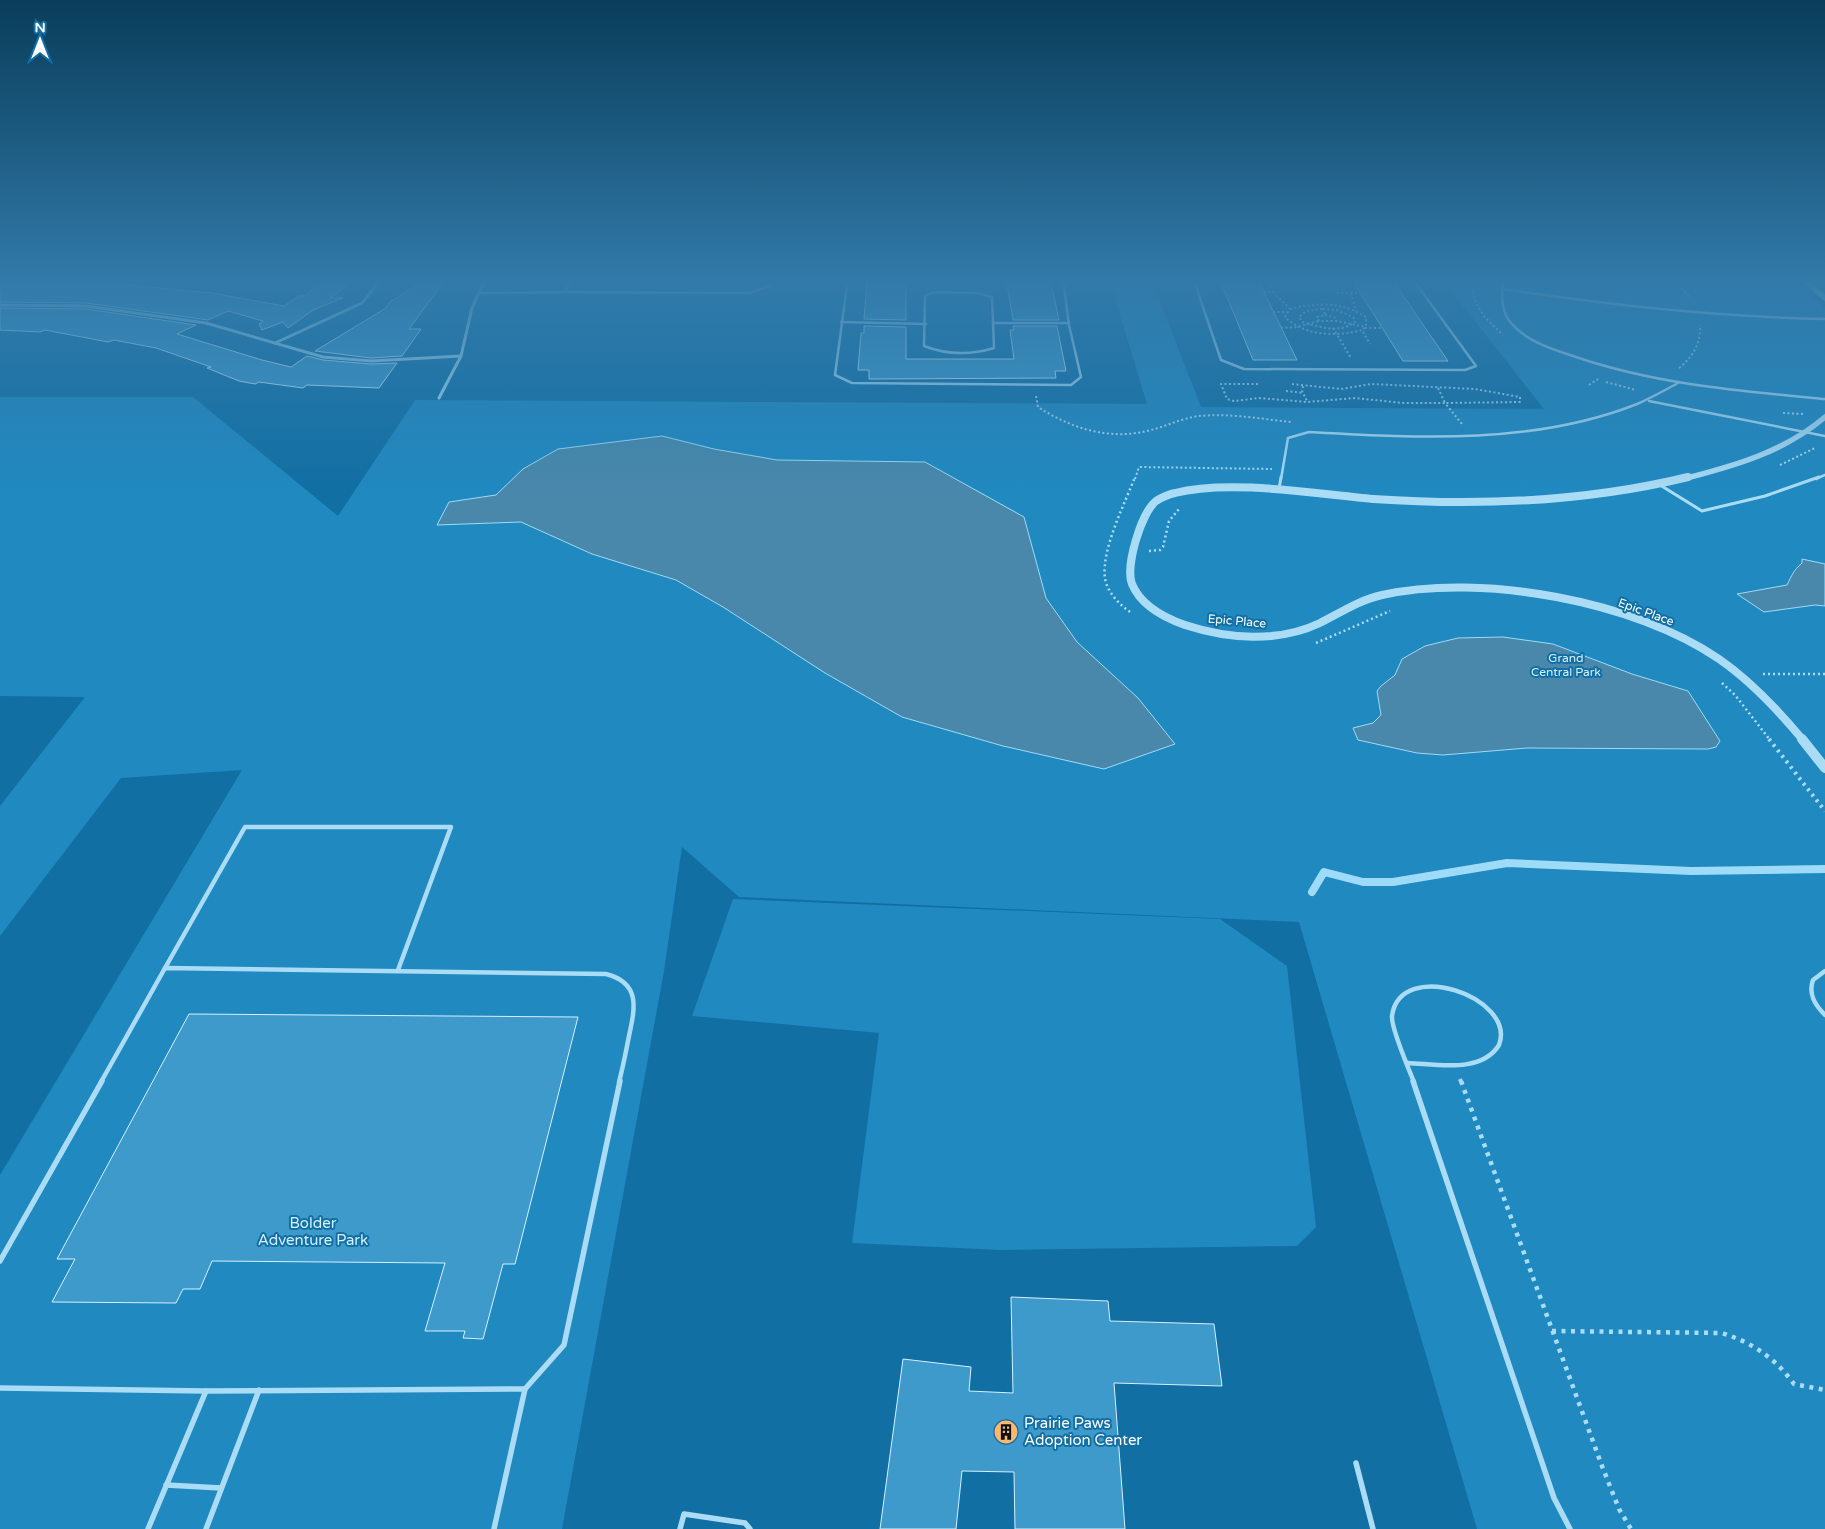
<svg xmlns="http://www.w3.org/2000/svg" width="1825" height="1529" font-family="'Varela Round',sans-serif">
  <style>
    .green { fill: #2089c0 }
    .water { fill: #4988ab; stroke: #9ddbf8 }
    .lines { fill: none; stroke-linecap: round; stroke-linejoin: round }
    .stream { stroke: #9ddbf8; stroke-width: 8 }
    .building { fill: #3e9acb; stroke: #d4f0fe }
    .path-far3 { stroke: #abdcf5; stroke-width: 2; stroke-dasharray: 2 2.5; stroke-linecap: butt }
    .path-far2 { stroke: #abdcf5; stroke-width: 2.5; stroke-dasharray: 2 3; stroke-linecap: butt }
    .path-far1 { stroke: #abdcf5; stroke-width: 4; stroke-dasharray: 2.5 4.5; stroke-linecap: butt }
    .path { stroke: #abdcf5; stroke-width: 4.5; stroke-dasharray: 4 5.5; stroke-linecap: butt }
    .service-far3 { stroke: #abdcf5; stroke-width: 2.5 }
    .service-far2 { stroke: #abdcf5; stroke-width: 3 }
    .service-far1 { stroke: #abdcf5; stroke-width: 4.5 }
    .service { stroke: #abdcf5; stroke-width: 5.5 }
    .minor { stroke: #abdcf5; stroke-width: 3 }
    .tertiary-far2 { stroke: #abdcf5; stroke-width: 5.5 }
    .tertiary-far1 { stroke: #abdcf5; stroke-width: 8 }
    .tertiary { stroke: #abdcf5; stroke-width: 10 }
    .labels { text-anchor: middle; stroke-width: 4; stroke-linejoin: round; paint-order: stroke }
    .street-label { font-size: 12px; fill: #fff; stroke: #116fa3 }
    .park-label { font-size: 12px; fill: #d4f0fe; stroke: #116fa3 }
    .near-park-label { font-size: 15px; fill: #d4f0fe; stroke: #116fa3 }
    .near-poi-label { font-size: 15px; fill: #fff; stroke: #116fa3; text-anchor: start }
  </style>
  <rect width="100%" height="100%" fill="#116fa3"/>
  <g class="green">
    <path d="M1109 278H1151L1201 407 1544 409 1441 278H1792L1825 308V1529H1477L1299 922 739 897 682 847 664 971 562 1529H0V1175L242 770 121 778 0 936V806L85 697 0 696V397H193L338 516 415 400 1147 404Z"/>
    <path d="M733 899 1220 919 1287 966 1316 1227 1297 1246 1000 1250 852 1243 879 1033 692 1016Z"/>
  </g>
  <g class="water">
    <path d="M662 436 714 449 777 460 925 462 1024 517 1046 598 1077 642 1138 698 1175 744 1104 769 1003 746 902 717 825 673 723 607 676 580 592 554 521 522 437 525 449 502 496 495 523 469 558 449Z"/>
    <path d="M1802 559 1825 564V606L1815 605 1764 612 1737 594 1787 585C1792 575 1793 571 1802 563Z"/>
    <path d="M1503 637 1553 644 1632 674 1688 691 1720 741 1716 747 1708 749 1527 748 1443 755 1417 753 1358 740 1353 728 1373 723 1381 715 1377 691 1381 686 1395 675 1402 659 1425 646 1458 638Z"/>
  </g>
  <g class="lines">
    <path class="stream" d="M1312 892 1324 872 1363 882H1393L1507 863 1691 871 1825 869"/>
  </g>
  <g class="building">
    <path d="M37 278 99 280 97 282 212 293 284 306 299 296H306L319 282H352L330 298H343L313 310 288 328 283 322 262 330 259 324 263 321 228 311 208 320 86 303 0 302V281H33Z"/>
    <path d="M906 278V320L864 319 867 279Z"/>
    <path d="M1006 278H1050L1059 320H1013Z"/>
    <path d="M1219 278H1257L1297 360H1253Z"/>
    <path d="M1351 278H1391L1448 361H1403Z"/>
    <path d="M425 280H445L409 329H421L402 356 371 358 315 351 386 308 390 302Z"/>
    <path d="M0 308 86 309 196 325 177 334 262 360 291 367 307 356 323 360 371 364 397 363 379 388 307 385 303 388 259 382 255 384 239 381 207 368 211 367 156 348 114 340 108 342 45 330 40 332 0 330Z"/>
    <path d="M864 326 906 327V359H1014L1010 330H1014L1013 326H1057L1066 371H1055L1056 378 869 379V370H858L861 333H864Z"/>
    <path d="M189 1014 578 1017 515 1264H503L483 1339 463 1338 465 1331H425L445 1263 212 1261 200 1289H183L176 1303 52 1302 75 1259H57Z"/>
    <path d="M1011 1297 1108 1301 1110 1321 1214 1324 1222 1386 1114 1383 1125 1529H1015L1014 1472 962 1471 956 1529H880L903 1359 971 1367 969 1391 1013 1393Z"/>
  </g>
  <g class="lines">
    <g class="path-far3">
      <path d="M1470 278C1475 309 1481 314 1503 335"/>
      <path d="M1673 278 1690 298"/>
      <path d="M1264 292H1273L1268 282 1276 280"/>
      <path d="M1273 292 1290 309 1285 317C1304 336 1337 337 1362 330L1370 344"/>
      <path d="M1337 293H1360"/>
      <path d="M1351 293 1356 311"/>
      <path d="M1321 304 1325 315 1317 317 1319 321H1337L1366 327"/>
      <path d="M1290 309C1316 302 1343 302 1366 317V327L1362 330"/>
      <path d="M1323 309 1337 310 1354 318 1355 322C1339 334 1320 327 1302 322L1299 317 1306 311Z"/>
      <path d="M1273 312H1287"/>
      <path d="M1325 315 1334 317 1337 321"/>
      <path d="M1281 328 1297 327 1319 321"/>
      <path d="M1333 328 1351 358"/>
      <path d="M1365 328H1382"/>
      <path d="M1679 368C1693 357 1701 343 1700 325"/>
      <path d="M1606 382 1636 390"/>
      <path d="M1258 384H1221L1227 399 1234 401 1259 398 1307 402 1355 398 1403 403H1445L1462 424"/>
      <path d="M1292 384 1341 389 1371 384 1475 389 1520 397V402L1445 403 1438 388"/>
      <path d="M1589 385 1598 379"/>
      <path d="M1303 386 1302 391 1307 401"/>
      <path d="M1286 391 1303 393"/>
      <path d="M1036 396 1038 407C1072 429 1111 441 1151 430 1167 426 1182 418 1199 416 1230 413 1261 419 1291 422"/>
      <path d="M1783 413 1804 414"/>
      <path d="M1780 465 1815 448"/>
      <path d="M1135 479 1139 467 1272 469"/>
    </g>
    <g class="path-far2">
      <path d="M1149 551 1160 550 1163 547 1169 521 1179 509"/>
      <path d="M1130 612C1119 604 1107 592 1105 578 1101 550 1125 503 1135 477"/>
      <path d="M1316 643 1390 611"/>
      <path d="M1763 674H1825"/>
      <path d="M1722 683 1735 695 1770 740"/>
    </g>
    <g class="path-far1">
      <path d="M1769 739 1825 811"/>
      <path d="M1460 1079 1461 1082"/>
    </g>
    <g class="path">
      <path d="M1461 1081 1602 1466 1619 1509 1631 1529"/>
      <path d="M1552 1331 1722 1333C1753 1343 1775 1358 1794 1384L1825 1390"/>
    </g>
    <g class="service-far3">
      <path d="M848 278 835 375 852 383 1071 385 1081 377 1069 325 1063 278"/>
      <path d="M1193 278 1221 360 1244 369 1465 370 1476 366 1412 278"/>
      <path d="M1499 278 1503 282C1502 294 1501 308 1508 319 1522 339 1548 348 1570 355 1652 384 1739 391 1825 399"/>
      <path d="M1502 289C1609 305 1716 317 1825 319"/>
      <path d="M565 292 749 293 770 286 772 278"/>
      <path d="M934 292 978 293 992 297 994 348C971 355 947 355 924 346L925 296Z"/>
      <path d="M479 293 565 292 572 278"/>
      <path d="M841 322 926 324"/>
      <path d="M993 323H1069"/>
      <path d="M1649 401 1825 436"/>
      <path d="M1281 479 1288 438 1309 432C1418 438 1534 445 1637 404 1651 398 1665 390 1678 383"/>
      <path d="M1816 479 1825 475"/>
    </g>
    <g class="service-far2">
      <path d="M1660 485 1702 511 1765 496 1819 477"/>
      <path d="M1279 489 1281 477"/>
    </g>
    <g class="service-far1">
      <path d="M165 968 245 827H451L398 970"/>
      <path d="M1825 971 1813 980C1808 994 1815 1005 1825 1015"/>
      <path d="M1408 1063C1436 1064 1481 1074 1499 1045 1517 997 1400 957 1392 1016 1391 1026 1409 1070 1414 1082"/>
      <path d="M101 1082 165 968 606 974C641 983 635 1008 629 1036 626 1051 623 1067 619 1082"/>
    </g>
    <g class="service">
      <path d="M1413 1081 1554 1498 1570 1529"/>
      <path d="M0 1261 102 1081"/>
      <path d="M0 1388 206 1391 525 1389 564 1345 620 1081"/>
      <path d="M1356 1463 1373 1529"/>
      <path d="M166 1485 221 1488"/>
      <path d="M148 1529 206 1391"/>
      <path d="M206 1529 259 1390"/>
      <path d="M494 1529 525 1389"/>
      <path d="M680 1529 684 1514 745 1523 750 1529"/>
    </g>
    <g class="minor">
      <path d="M0 305 86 306 206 323 323 357 371 361 461 356"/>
      <path d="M275 343 362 303 382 278"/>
      <path d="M439 398 461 356 472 308 486 278"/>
    </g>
    <g class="tertiary-far2">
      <path d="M1802 278 1825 298"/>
      <path d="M1683 479C1734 466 1784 452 1825 417"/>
    </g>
    <path class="tertiary-far1" d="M1688 477C1586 502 1477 506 1373 499 1317 494 1229 479 1175 493 1170 494 1160 498 1156 501 1141 513 1125 567 1132 584 1141 606 1165 618 1185 625 1228 639 1278 643 1320 623 1340 613 1359 600 1382 595 1482 573 1635 601 1719 659 1751 681 1778 710 1803 740"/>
    <path class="tertiary" d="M1802 739 1825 768"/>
  </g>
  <linearGradient id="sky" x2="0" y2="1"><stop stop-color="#093d5a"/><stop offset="0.57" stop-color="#327aa9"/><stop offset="1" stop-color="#327aa9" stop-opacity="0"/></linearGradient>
  <rect width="1825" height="492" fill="url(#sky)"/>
  <defs>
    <symbol id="building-disc" viewBox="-11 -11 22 22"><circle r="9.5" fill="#ffb770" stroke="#116fa3"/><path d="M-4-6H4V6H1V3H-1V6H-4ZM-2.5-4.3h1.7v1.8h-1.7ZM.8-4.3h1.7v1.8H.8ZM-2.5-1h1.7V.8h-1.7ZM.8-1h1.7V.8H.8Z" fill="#111"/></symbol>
  </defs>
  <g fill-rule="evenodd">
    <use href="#building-disc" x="992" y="1418" width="28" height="28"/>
  </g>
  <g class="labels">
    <g class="street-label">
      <text transform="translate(1646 612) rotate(20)" y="4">Epic Place</text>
      <text transform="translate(1237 621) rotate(5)" y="4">Epic Place</text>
    </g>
    <g class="park-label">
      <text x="1566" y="662">Grand<tspan x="1566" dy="14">Central Park</tspan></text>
    </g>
    <g class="near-park-label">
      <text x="313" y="1228">Bolder<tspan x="313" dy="17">Adventure Park</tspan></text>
    </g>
    <g class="near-poi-label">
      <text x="1024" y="1428">Prairie Paws<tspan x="1024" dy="17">Adoption Center</tspan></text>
    </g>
  </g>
  <g transform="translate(40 40)" stroke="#116fa3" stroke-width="4" paint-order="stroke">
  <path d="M0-4L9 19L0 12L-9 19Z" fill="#ffffff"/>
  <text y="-8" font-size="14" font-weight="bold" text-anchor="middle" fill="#ffffff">N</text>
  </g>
</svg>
